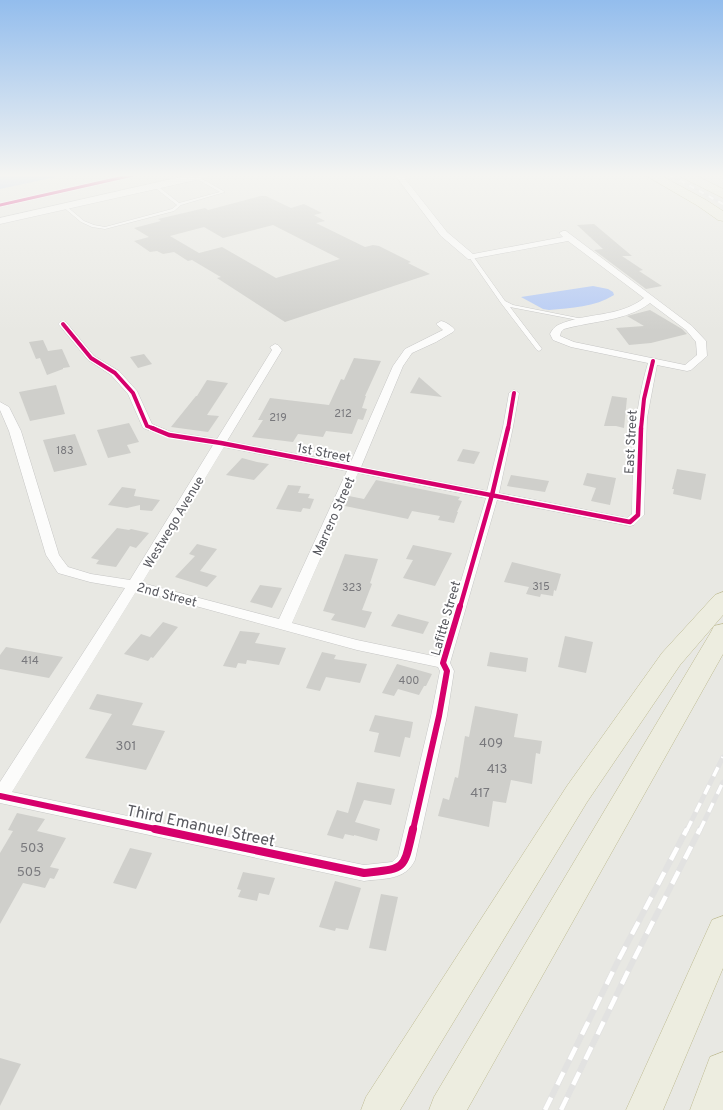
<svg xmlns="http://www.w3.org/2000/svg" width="723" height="1110" font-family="Overpass,sans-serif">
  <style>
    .water { fill: #b5caf4 }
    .building { fill: #cfcfcb; fill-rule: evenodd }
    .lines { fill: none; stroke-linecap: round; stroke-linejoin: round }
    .lane-casing { stroke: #c6c6c5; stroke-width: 1 }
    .street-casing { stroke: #c6c6c5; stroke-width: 1 }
    .secondary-casing { stroke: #c4c4c4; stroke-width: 1 }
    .highway-casing { stroke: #bebb92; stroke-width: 1 }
    .lane { fill: #fcfcfb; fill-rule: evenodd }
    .street { fill: #fcfcfb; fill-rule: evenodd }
    .secondary { fill: #fcfcfb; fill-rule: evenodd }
    .highway { fill: #edede0; fill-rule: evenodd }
    .rail-far2-casing { stroke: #e2e2e1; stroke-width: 3 }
    .rail-far1-casing { stroke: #e2e2e1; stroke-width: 5 }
    .rail-casing { stroke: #e2e2e1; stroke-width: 6 }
    .rail-far2 { stroke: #fff; stroke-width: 2; stroke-dasharray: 5.5; stroke-linecap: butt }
    .rail-far1 { stroke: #fff; stroke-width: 3.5; stroke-dasharray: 10; stroke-linecap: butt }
    .rail { stroke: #fff; stroke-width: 4.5; stroke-dasharray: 14; stroke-linecap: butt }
    .cycleway-far4-casing { stroke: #fff; stroke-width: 4.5 }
    .cycleway-far3-casing { stroke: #fff; stroke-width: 6 }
    .cycleway-far2-casing { stroke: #fff; stroke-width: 7 }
    .cycleway-far1-casing { stroke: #fff; stroke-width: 8 }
    .cycleway-casing { stroke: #fff; stroke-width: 10 }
    .cycleway-far4 { stroke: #d6006c; stroke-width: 3 }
    .cycleway-far3 { stroke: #d6006c; stroke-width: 4 }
    .cycleway-far2 { stroke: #d6006c; stroke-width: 4.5 }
    .cycleway-far1 { stroke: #d6006c; stroke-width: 6 }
    .cycleway { stroke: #d6006c; stroke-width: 8 }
    .labels { text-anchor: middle; stroke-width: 4; stroke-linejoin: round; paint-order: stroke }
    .number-label { font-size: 11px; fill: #78787c }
    .street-label { font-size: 13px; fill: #595a60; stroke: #fff }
    .near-number-label { font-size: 13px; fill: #78787c }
    .near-street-label { font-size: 16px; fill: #595a60; stroke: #fff }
  </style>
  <rect width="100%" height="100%" fill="#e8e8e3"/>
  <g class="water">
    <path d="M0 175H65L0 189Z"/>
    <path d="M593 286 608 289 613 292 614 295C595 307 571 308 549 310L543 309 521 297Z"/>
  </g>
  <g class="building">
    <path d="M261 196H266L291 208 304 204 322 213 314 215 325 221 316 223 365 247 373 245 379 246 411 262 408 263 430 274 285 322 217 278 221 277 219 276 192 260 188 261 174 252 163 254 157 251 150 252 134 241 149 237 134 228 161 221 158 219 205 208 208 210ZM273 225 340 259 276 278 222 247 199 253 170 236 204 227 223 238Z"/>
    <path d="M594 224 632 256H622L643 270 639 271 662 286 646 289 594 250 603 249 577 225Z"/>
    <path d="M650 310 682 329 687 334 651 343 629 345 616 328 644 326 627 316Z"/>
    <path d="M43 340 48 351 62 349 70 367 63 368V369L47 375 40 358 36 359 29 342Z"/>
    <path d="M144 354 152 364 138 368 130 357Z"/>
    <path d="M354 358 381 361 365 396H366L362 408 367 409 363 420 358 419 352 434 326 431 323 437 298 434 293 442 252 437 263 420H258L270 398 329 405 341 379 344 380Z"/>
    <path d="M419 377 442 397 410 393Z"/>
    <path d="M207 380 228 383 207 415 219 416 208 432 171 427 196 396H197Z"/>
    <path d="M56 385 65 414 30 421 19 392Z"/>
    <path d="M612 396 627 398 624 428 616 426H604Z"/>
    <path d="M129 423 139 442 127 445 131 453 108 458 97 430Z"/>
    <path d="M75 434 87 465 54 472 43 440Z"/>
    <path d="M463 449 480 452 474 464 457 461Z"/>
    <path d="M242 458 257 462 269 464 254 480 226 475Z"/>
    <path d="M677 469 706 474 701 500 673 494 674 489H672Z"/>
    <path d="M587 473 616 478 610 505 591 501 596 488 583 485Z"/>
    <path d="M511 475 549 481 545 492 507 486Z"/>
    <path d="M376 480 460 497 458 500 462 501 457 512H458L454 523 438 520 440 516 412 511 408 519 345 506 349 496 364 499Z"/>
    <path d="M288 485 301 486 298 493 310 494 308 498 314 499 310 509 303 508 301 512 276 509Z"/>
    <path d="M122 487 136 489 134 496 160 500 152 511 140 510V505L127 508 108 505Z"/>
    <path d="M117 528 129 530 131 529 149 533 136 548 130 546 116 567 96 564 99 560 91 558Z"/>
    <path d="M197 544 217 549 200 571 217 576 207 587 175 577 195 556 189 554Z"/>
    <path d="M413 545 452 553 435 586 403 578 413 560 406 559Z"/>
    <path d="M345 554 378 559 370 583 372 584 362 610 372 612 365 628 331 620 335 614 323 611Z"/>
    <path d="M512 562 561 574 556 591 554 590 553 596 541 594 540 597 526 594 529 587 504 582Z"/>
    <path d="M260 585 282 588 272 608 250 602Z"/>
    <path d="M398 614 429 622 423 634 391 626Z"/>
    <path d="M163 622 178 627 153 658 151 657 148 661 124 654 141 634 150 637Z"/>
    <path d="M240 631 260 633 255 643 286 648 279 665 247 660 246 664 238 663 236 668 223 666Z"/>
    <path d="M565 636 593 642 586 673 558 667Z"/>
    <path d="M6 647 63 657 49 678 0 669V655Z"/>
    <path d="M322 652 336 655 334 659 367 664 360 683 326 677 320 691 306 688Z"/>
    <path d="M490 652 528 658 526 672 487 666Z"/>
    <path d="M397 664 432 674 426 686H424L419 695 398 689 394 696 382 693Z"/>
    <path d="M97 694 143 703 132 725 165 731 146 770 85 758 112 714 89 709Z"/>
    <path d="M475 706 518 714 514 737 542 741 540 754 536 753 532 784 511 780 506 803 493 801 489 827 438 816 443 798 449 800 455 777 458 778 465 736 469 737Z"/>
    <path d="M375 715 413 722 410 738 405 737 400 757 374 752 379 733 369 731Z"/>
    <path d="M357 782 395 789 391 805 364 800 355 822 380 829 377 841 354 835V836L345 834 343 839 327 835 337 810 348 813Z"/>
    <path d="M17 813 45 819 37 831 66 838 50 867 59 869 54 879 50 878 45 888 23 883 0 924V853L13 831 8 830Z"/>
    <path d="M130 848 152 853 136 889 113 883Z"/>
    <path d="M243 872 275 878 269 895 259 893 257 901 238 897 241 890 237 889Z"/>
    <path d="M335 881 361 888 348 930 336 928 335 931 319 927Z"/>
    <path d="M381 894 398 897 386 951 369 948Z"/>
    <path d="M0 1058 21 1064 0 1106Z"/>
  </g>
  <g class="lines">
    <defs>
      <g id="lane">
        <path d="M195 176H197L225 192 181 205 174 211 105 229 92 227 81 222 62 206 65 205 84 221 94 225 105 227 172 209 177 205 153 186V184H155L179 203 220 192 195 178Z"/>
        <path d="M469 256H473L505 301 513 305 583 319 585 320 583 321 510 307 542 349 539 351 537 350 501 303 469 257Z"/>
      </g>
      <path id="street" d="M395 175H402L447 232 473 254 563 237 559 233 563 231H566L692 326 706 341 707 356 691 370 687 371 657 365 647 418 644 515 634 525 630 526 497 500 450 663 454 671 447 716 415 860C405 881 384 878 364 881L0 803V782L125 588 90 582 58 573 46 555 9 431 0 410V402L9 407 21 431 59 555 68 567 91 574 130 580 213 445 169 438 143 428 128 394 111 375 88 360 60 326 58 324 60 322H66L94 356 119 371 137 391 152 424 171 432 217 439 272 350 270 347 275 344 278 345 282 350 227 441 350 464 393 366 405 349 443 330 436 324 441 321C446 322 452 326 455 330L453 332 436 342 412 353 403 366 361 467 487 491 503 427 509 393 514 390 519 393 513 427 499 493 627 518 632 514C633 463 633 412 648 363L571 347 553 340 550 334C552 330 554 327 558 325 586 312 619 318 644 298L568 241 471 259H468L441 236ZM650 303 686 330 696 342 697 355 685 365 574 342 560 336 561 332 564 329C592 321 627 321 650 303ZM224 447 347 471 279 619 142 583ZM358 473 486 498 438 657 357 640 292 623ZM137 590 357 650 438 667 440 671 431 716 398 856 392 862 364 865 12 792Z"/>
      <path id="secondary" d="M189 175H210L205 178 0 224V218Z"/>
      <g id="highway">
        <path d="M645 175H660L706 200 723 211V221L718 220 698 206Z"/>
        <path d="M679 175H695L723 189V198L681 177Z"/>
        <path d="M723 592V615L680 665 587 802 400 1110H361L366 1097 567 786 662 653 715 595Z"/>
        <path d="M723 624V654L467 1110H429L434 1097 711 632 714 626Z"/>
        <path d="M723 916V968L663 1110H626L712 920Z"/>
        <path d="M723 1052V1110H690L710 1057Z"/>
      </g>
    </defs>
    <use href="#lane" class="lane-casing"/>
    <use href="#street" class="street-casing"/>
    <use href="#secondary" class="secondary-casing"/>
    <use href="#highway" class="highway-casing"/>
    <use href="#lane" class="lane"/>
    <use href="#street" class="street"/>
    <use href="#secondary" class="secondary"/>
    <use href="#highway" class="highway"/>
    <defs>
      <path id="rail-far2" d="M670 175 723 204"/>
      <g id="rail-far1">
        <path d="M687 830 723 757"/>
        <path d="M700 830 723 782"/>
      </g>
      <g id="rail">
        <path d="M545 1110 619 959 687 829"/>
        <path d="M561 1110 631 965 700 829"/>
      </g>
    </defs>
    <use href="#rail-far2" class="rail-far2-casing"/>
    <use href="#rail-far1" class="rail-far1-casing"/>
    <use href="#rail" class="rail-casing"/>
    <use href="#rail-far2" class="rail-far2"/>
    <use href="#rail-far1" class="rail-far1"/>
    <use href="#rail" class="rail"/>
    <defs>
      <path id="cycleway-far4" d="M0 205 133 175"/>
      <g id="cycleway-far3">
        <path d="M63 324 91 358 115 373 133 393 147 426 155 429"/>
        <path d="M508 429 514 393"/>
        <path d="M641 429 644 399 653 361"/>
      </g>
      <g id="cycleway-far2">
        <path d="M152 428 169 435 221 443 630 522 638 515 641 428"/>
        <path d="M460 607 492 495 508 428"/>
      </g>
      <g id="cycleway-far1">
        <path d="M0 796 160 830"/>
        <path d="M413 830 439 716 447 671 443 663 460 606"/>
      </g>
      <path id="cycleway" d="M155 829 364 873C407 868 403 871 413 829"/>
    </defs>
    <use href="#cycleway-far4" class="cycleway-far4-casing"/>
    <use href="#cycleway-far3" class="cycleway-far3-casing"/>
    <use href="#cycleway-far2" class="cycleway-far2-casing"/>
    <use href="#cycleway-far1" class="cycleway-far1-casing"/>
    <use href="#cycleway" class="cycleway-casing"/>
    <use href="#cycleway-far4" class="cycleway-far4"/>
    <use href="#cycleway-far3" class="cycleway-far3"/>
    <use href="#cycleway-far2" class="cycleway-far2"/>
    <use href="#cycleway-far1" class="cycleway-far1"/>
    <use href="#cycleway" class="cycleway"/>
  </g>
  <linearGradient id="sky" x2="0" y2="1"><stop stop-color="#93bded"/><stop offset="0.53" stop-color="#f5f5f2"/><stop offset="1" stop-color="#f5f5f2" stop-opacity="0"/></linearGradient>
  <rect width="723" height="331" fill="url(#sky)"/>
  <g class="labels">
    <g class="number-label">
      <text x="343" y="417">212</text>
      <text x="278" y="421">219</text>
      <text x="65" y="454">183</text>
      <text x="541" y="590">315</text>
      <text x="352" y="591">323</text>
      <text x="30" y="664">414</text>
      <text x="409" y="684">400</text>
    </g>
    <g class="street-label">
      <text transform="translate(630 442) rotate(-87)" y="5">East Street</text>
      <text transform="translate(324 452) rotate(11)" y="5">1st Street</text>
      <text transform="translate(333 516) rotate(-66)" y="5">Marrero Street</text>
      <text transform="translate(173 522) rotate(-59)" y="5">Westwego Avenue</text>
      <text transform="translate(167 594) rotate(15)" y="5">2nd Street</text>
      <text transform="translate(445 618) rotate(-74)" y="5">Lafitte Street</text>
    </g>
    <g class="near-number-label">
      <text x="491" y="747">409</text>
      <text x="126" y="750">301</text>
      <text x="497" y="773">413</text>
      <text x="480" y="797">417</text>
      <text x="32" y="852">503</text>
      <text x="29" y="876">505</text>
    </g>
    <g class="near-street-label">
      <text transform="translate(201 825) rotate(12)" y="6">Third Emanuel Street</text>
    </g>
  </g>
</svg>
